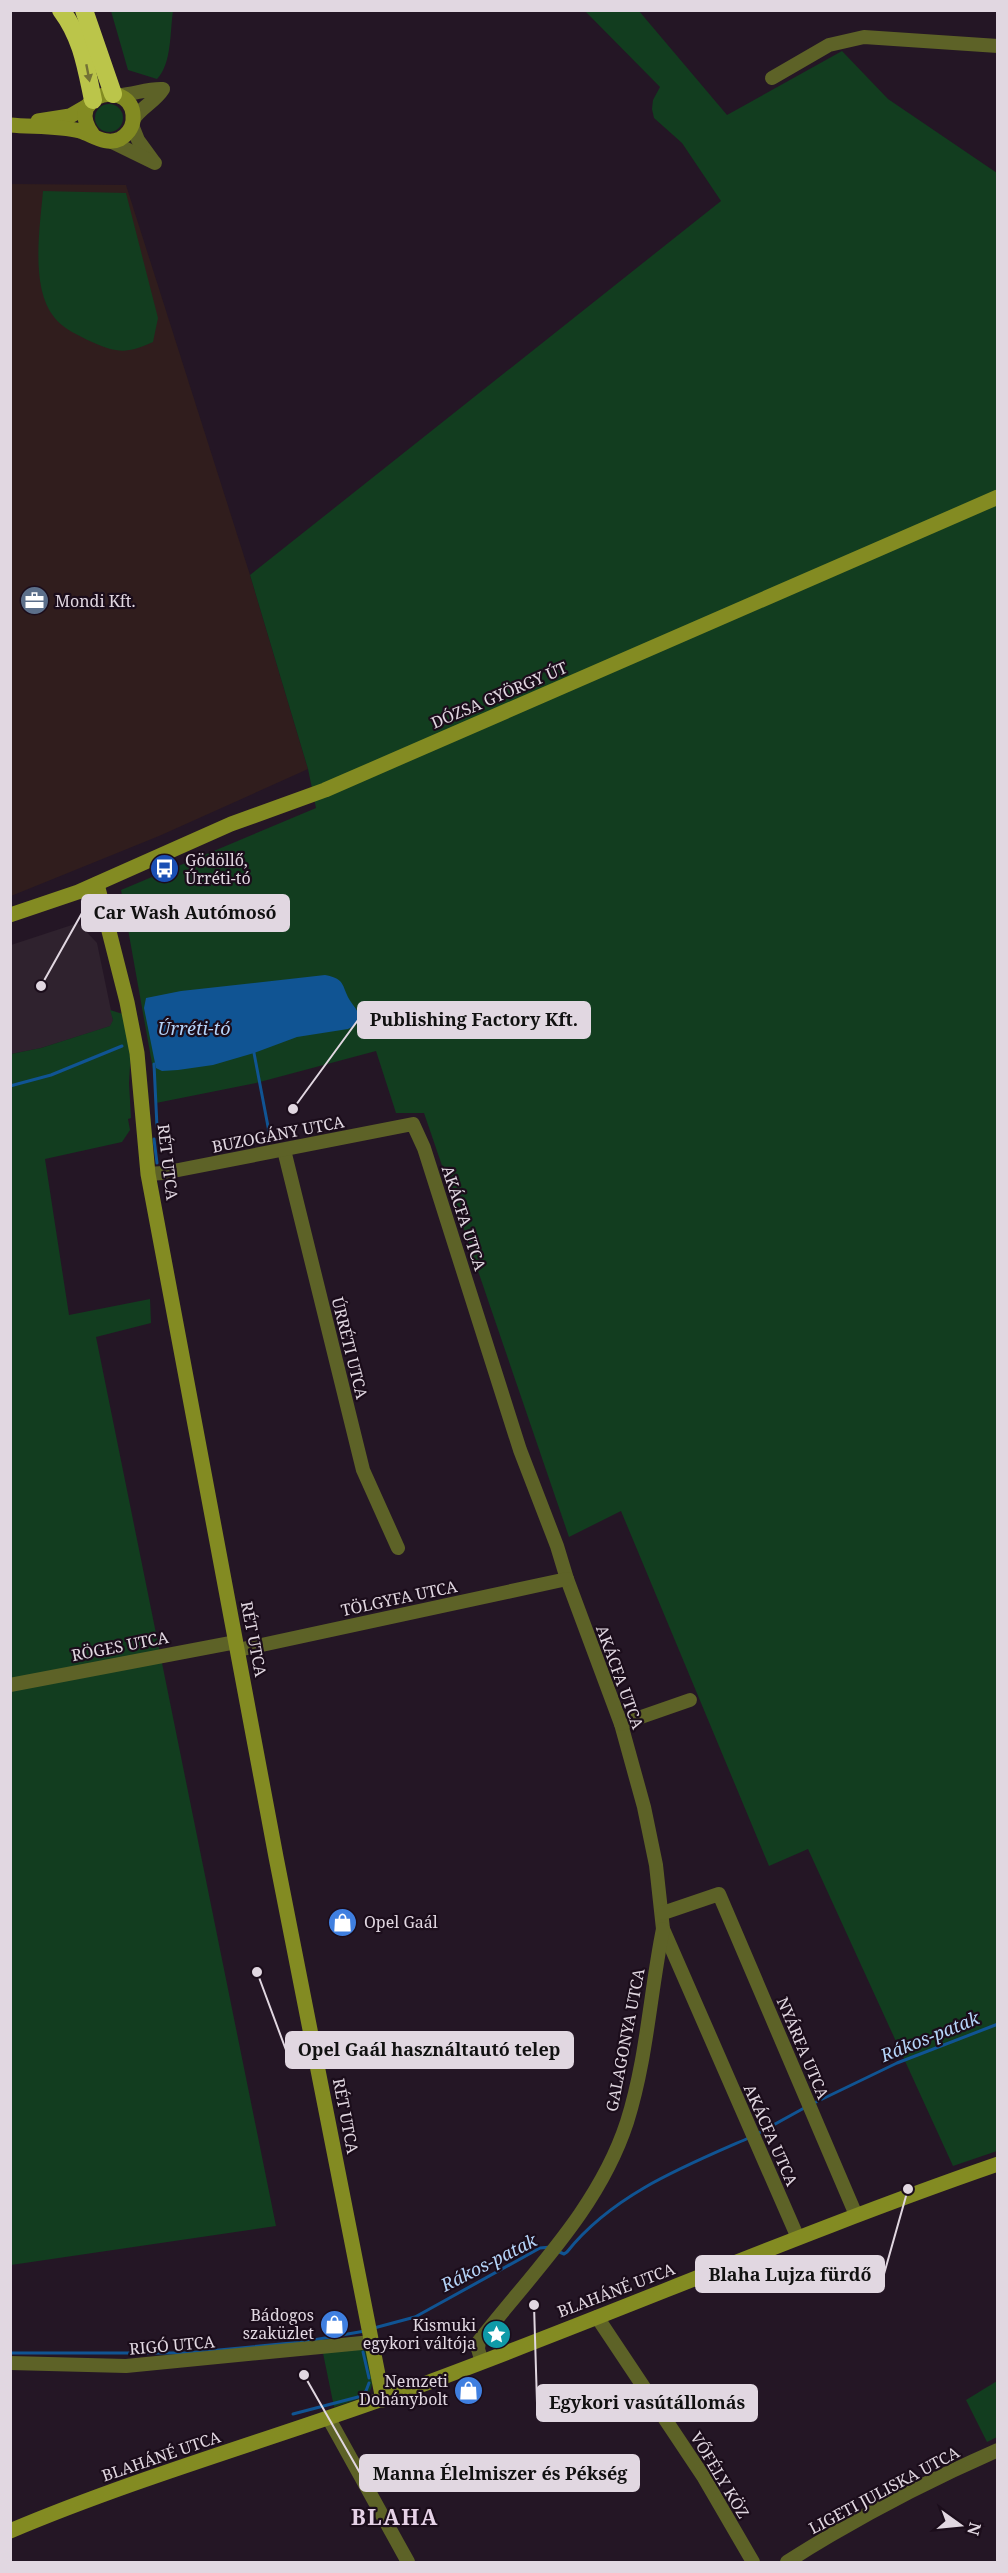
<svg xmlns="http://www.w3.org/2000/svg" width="1008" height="2573" font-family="'Noto Serif',serif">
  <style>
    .commercial { fill: #2f222e }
    .industrial { fill: #301d1d }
    .green { fill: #123d1f }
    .water { fill: #105493 }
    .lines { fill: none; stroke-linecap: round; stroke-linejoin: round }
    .stream { stroke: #105493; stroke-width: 3 }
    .street { stroke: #5d6227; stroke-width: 14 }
    .secondary { stroke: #838b22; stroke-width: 15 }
    .highway { stroke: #bbc54a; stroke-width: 18 }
    .oneway { fill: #737235 }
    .labels { text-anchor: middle; stroke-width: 4.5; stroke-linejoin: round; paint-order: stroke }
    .poi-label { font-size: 16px; fill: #e1d7e1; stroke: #1b0d1b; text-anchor: start }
    .street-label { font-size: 16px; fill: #e1d7e1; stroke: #1b0d1b }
    .water-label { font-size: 18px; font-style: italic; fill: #b5d4f9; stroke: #1b0d1b }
    .district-label { font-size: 22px; font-weight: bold; letter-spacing: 1.5px; fill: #e6d2e7; stroke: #1b0d1b }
    .leader { fill: none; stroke: #e1d7e1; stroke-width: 2 }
    .callout-dot { fill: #e1d7e1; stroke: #1b0d1b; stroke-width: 2 }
    .callout { fill: #e1d7e1; stroke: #e1d7e1; stroke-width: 2 }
    .callout-label { font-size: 18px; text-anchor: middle; font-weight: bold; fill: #111 }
  </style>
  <rect width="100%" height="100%" fill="#241625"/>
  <path class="commercial" d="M78 923 97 943 113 1020 111 1026 41 1048 11 1054V945Z"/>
  <path class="industrial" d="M11 184 126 185 250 575 308 769 159 836 11 896Z"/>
  <g class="green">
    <path d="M111 11H173C170 30 172 64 157 79L128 70Z"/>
    <path d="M585 11H639L727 115 842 51 888 99 997 173V2151L953 2166 808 1849 769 1866 621 1511 569 1537 424 1113H396L376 1051 256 1083 156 1103V1086L121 890 316 808 308 769 250 575 721 201 682 143 654 118 652 109 653 100 660 87Z"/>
    <circle cx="109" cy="118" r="14"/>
    <path d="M43 191 126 193 158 318 153 342C127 354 117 353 92 342 79 336 62 328 54 317 30 287 40 227 43 191Z"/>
    <path d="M110 1010 123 1014 131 1049 129 1083 131 1118 128 1119 130 1130 122 1142 45 1159 69 1315 150 1299 151 1323 96 1337 276 2226 11 2265V1054L41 1048 110 1026 113 1020Z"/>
    <path d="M502 2317 510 2336 483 2346Z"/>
    <path d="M366 2349C375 2394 380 2393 334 2407L323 2353Z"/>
    <path d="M997 2381V2437L987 2442 966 2400Z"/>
  </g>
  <path class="water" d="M325 975C347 979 341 987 351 1002 359 1013 365 1020 348 1029L297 1037 254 1053 213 1065 178 1070 162 1071 156 1068 144 1008 146 998 181 991Z"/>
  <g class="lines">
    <g class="stream">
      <path d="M254 1053 270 1137"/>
      <path d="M154 1064 157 1127"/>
      <path d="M10 1086 51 1075 122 1046"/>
      <path d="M154 1139 157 1163"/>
      <path d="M812 2104 897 2063 998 2024"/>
      <path d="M757 2134 806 2107"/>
      <path d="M557 2251 564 2254 567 2252C613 2194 685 2166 751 2137"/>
      <path d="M374 2328 415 2317 540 2248 551 2247"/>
      <path d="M363 2352 369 2378"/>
      <path d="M10 2353H187L302 2342 365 2331"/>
      <path d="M293 2414 358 2397 366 2391 369 2383"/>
    </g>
    <g class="street">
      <path d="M772 78 829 45 864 37 998 46"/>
      <path d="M118 95C133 95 147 88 163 89 155 102 141 107 133 120"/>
      <path d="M132 125 138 140 154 162"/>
      <path d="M110 141 155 163"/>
      <path d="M284 1150 363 1470 398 1548"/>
      <path d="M148 1174 163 1173 413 1124 424 1148 520 1450 557 1546 567 1579 621 1724 644 1807 656 1865 663 1929 798 2238"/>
      <path d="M238 1650 567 1579"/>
      <path d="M10 1685 236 1642"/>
      <path d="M621 1724 690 1700"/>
      <path d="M663 1913 719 1894 856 2215"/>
      <path d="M597 2317 703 2476 753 2562"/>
      <path d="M482 2362 478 2349 479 2341C533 2272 599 2208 627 2122 647 2059 650 1993 663 1929"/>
      <path d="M10 2363 126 2366 372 2342"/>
      <path d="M329 2419 408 2562"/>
      <path d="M787 2562C854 2519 925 2482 998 2450"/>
    </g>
    <g class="secondary">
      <path d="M38 121 70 116 89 105"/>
      <path d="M10 125C33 127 59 126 80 131 93 135 106 146 120 139 127 135 132 128 133 121 137 76 61 93 93 135"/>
      <path d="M97 884 127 1002 137 1053 148 1174 276 1857 383 2400"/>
      <path d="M10 915 78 892 231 824 325 790 998 497"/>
      <path d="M10 2531C145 2474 287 2435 424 2384 616 2313 804 2231 998 2164"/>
    </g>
    <g class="highway">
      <path d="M61 10C82 38 86 67 93 100"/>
      <path d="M84 10 113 94"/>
    </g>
  </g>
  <defs><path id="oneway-solid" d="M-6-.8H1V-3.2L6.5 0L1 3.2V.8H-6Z" transform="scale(1.5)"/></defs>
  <use class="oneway" href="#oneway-solid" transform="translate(88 73) rotate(79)"/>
  <defs>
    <symbol id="office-disc" viewBox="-11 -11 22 22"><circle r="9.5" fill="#5c6f8a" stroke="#1b0d1b"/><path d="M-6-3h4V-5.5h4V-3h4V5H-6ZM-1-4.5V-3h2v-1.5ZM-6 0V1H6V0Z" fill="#fff"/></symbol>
    <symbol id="bus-disc" viewBox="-11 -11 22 22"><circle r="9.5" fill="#1a4fb4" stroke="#1b0d1b"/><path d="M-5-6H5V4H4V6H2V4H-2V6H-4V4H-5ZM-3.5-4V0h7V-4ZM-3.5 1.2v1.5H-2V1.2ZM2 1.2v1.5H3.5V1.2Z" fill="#fff"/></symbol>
    <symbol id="shop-disc" viewBox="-11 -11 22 22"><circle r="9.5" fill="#3f7fe0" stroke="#1b0d1b"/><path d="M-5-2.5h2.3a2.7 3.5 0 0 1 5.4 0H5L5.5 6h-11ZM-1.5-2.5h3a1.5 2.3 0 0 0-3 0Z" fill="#fff"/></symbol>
    <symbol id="sight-disc" viewBox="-11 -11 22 22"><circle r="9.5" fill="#0f9aa8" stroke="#1b0d1b"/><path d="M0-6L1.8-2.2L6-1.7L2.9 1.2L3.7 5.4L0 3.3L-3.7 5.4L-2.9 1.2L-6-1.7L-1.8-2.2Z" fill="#fff"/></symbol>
  </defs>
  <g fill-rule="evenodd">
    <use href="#office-disc" x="18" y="584" width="33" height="33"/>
    <use href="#bus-disc" x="148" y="852" width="33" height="33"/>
    <use href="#shop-disc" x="326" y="1906" width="33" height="33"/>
    <use href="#shop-disc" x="318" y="2308" width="33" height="33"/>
    <use href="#sight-disc" x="480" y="2318" width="33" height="33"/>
    <use href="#shop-disc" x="452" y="2374" width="33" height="33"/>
  </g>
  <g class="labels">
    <g class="poi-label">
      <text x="55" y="607">Mondi Kft.</text>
      <text x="185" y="866">Gödöllő,<tspan x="185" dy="18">Úrréti-tó</tspan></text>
      <text x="364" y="1928">Opel Gaál</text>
      <text x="314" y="2321" text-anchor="end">Bádogos<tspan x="314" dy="18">szaküzlet</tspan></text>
      <text x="476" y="2331" text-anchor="end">Kismuki<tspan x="476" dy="18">egykori váltója</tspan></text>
      <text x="448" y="2387" text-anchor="end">Nemzeti<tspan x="448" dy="18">Dohánybolt</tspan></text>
    </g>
    <g class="street-label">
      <text transform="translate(499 695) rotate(-23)" y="6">DÓZSA GYÖRGY ÚT</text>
      <text transform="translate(278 1134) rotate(-11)" y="6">BUZOGÁNY UTCA</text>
      <text transform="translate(168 1162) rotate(83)" y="6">RÉT UTCA</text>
      <text transform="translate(464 1218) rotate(72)" y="6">AKÁCFA UTCA</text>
      <text transform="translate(350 1348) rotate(76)" y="6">ÚRRÉTI UTCA</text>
      <text transform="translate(399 1598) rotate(-12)" y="6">TÖLGYFA UTCA</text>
      <text transform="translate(254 1639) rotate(79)" y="6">RÉT UTCA</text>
      <text transform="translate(120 1646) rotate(-11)" y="6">RÖGES UTCA</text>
      <text transform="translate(620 1677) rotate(70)" y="6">AKÁCFA UTCA</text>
      <text transform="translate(625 2040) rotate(-79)" y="6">GALAGONYA UTCA</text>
      <text transform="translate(803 2048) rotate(67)" y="6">NYÁRFA UTCA</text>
      <text transform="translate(346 2116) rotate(79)" y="6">RÉT UTCA</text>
      <text transform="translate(771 2135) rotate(66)" y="6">AKÁCFA UTCA</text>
      <text transform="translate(616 2290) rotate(-21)" y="6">BLAHÁNÉ UTCA</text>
      <text transform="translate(172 2345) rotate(-5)" y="6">RIGÓ UTCA</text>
      <text transform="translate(161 2456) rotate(-19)" y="6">BLAHÁNÉ UTCA</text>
      <text transform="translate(720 2475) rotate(59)" y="6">VŐFÉLY KÖZ</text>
      <text transform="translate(884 2490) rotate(-28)" y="6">LIGETI JULISKA UTCA</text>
    </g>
    <g class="water-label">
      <text x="194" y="1035">Úrréti-tó</text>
      <text transform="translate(930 2037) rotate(-22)" y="6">Rákos-patak</text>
      <text transform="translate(489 2263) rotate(-27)" y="6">Rákos-patak</text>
    </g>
    <g class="district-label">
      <text x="395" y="2525">BLAHA</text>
    </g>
  </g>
  <path class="leader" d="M41 986L82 913M293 1109L358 1020M257 1972L286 2050M908 2189L884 2274M534 2305L537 2403M304 2375L360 2473"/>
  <g class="callout-dot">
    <circle cx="41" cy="986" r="6"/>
    <circle cx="293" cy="1109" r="6"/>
    <circle cx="257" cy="1972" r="6"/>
    <circle cx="908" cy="2189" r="6"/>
    <circle cx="534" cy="2305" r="6"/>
    <circle cx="304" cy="2375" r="6"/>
  </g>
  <g class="callout">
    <rect x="82" y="895" width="207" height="36" rx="6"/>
    <rect x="358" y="1002" width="232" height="36" rx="6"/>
    <rect x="286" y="2032" width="287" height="36" rx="6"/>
    <rect x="696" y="2256" width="188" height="36" rx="6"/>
    <rect x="537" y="2385" width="220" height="36" rx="6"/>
    <rect x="360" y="2455" width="279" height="36" rx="6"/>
  </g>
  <g class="callout-label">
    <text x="185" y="919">Car Wash Autómosó</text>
    <text x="474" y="1026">Publishing Factory Kft.</text>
    <text x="429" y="2056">Opel Gaál használtautó telep</text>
    <text x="790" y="2281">Blaha Lujza fürdő</text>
    <text x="647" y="2409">Egykori vasútállomás</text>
    <text x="500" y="2480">Manna Élelmiszer és Pékség</text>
  </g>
  <rect width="1008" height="2573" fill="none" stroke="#e1d7e1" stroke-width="24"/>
  <g transform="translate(960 2525) rotate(105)" stroke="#1b0d1b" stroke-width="4.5" paint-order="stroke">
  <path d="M0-4.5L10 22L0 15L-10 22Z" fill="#e1d7e1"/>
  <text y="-9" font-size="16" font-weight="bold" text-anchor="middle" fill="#e1d7e1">N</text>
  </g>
</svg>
